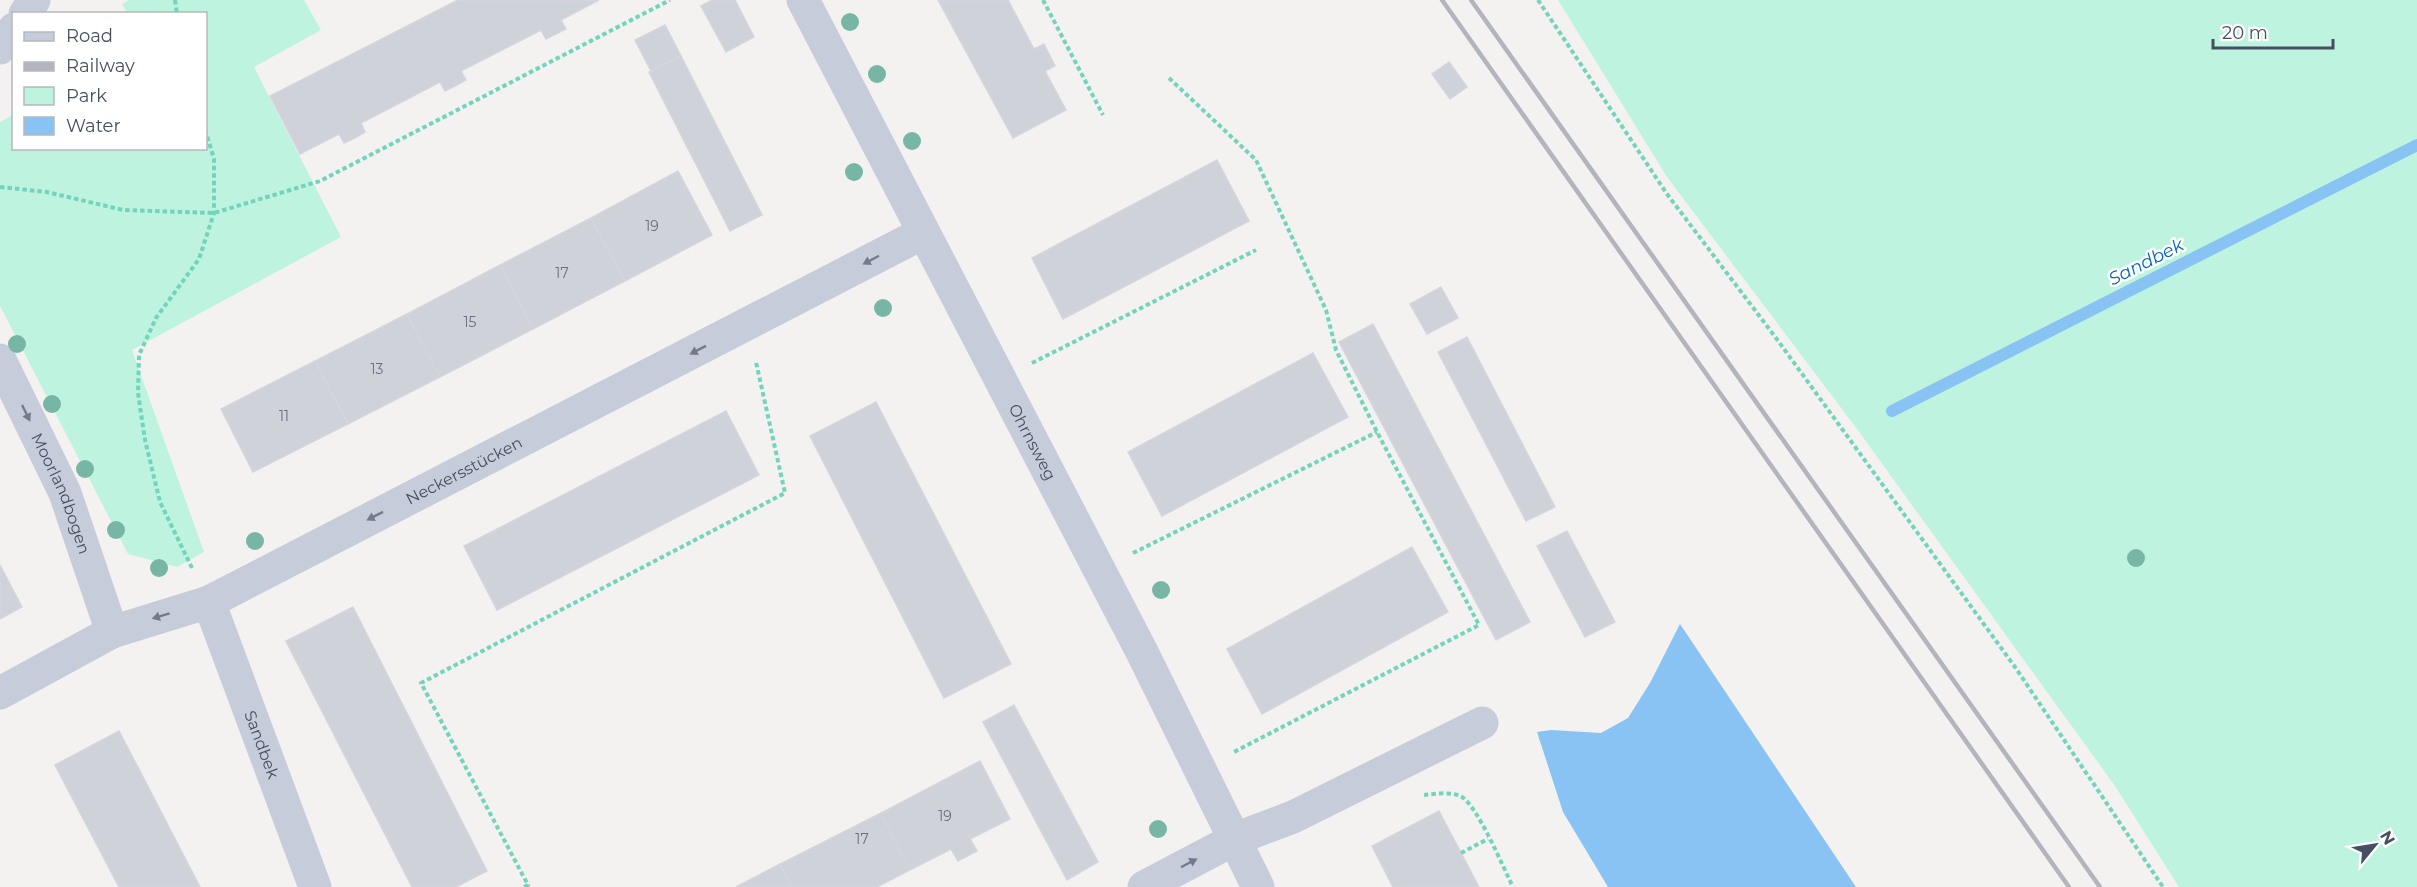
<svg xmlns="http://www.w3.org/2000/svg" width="2417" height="887" font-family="Montserrat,sans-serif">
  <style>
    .green { fill: #bef3e0 }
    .water { fill: #88c3f3 }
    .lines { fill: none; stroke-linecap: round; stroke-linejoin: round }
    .stream { stroke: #88c3f3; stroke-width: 12 }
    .building { fill: #d0d2d9; stroke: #d5d5dd; stroke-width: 1.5 }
    .path { stroke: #73d4bc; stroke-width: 4; stroke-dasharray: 4.5 3; stroke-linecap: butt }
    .minor { stroke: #c7ccda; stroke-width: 33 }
    .rail { stroke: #b3b4bc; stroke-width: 4.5 }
    .tree { fill: #77b6a5 }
    .oneway { fill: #747a8b }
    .labels { text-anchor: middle; stroke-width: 5; stroke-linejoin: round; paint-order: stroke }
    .number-label { font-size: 14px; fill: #696f7f }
    .street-label { font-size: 16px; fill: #474e61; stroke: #fff }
    .water-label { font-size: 18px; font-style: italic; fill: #0166ba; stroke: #fff }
  </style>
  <rect width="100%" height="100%" fill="#f4f2f1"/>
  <g class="green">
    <path d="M129 0H304L321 30 254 67 341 237 132 350 204 552 177 567 128 554 0 306V122L13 115 14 148H206V14L127 13 122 4Z"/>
    <path d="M1558 0H2417V887H2179L2115 786 1857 429 1667 177Z"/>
  </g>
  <path class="water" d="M1680 624 1856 887H1608L1563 812 1537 732 1551 730 1601 733 1628 718 1650 683Z"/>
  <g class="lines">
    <path class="stream" d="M1892 411 2417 145"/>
  </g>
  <g class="building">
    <path d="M458 0H599L561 20 566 29 546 39 541 30 461 71 466 80 455 86 445 91 440 82 361 123 365 132 355 138 344 143 339 134 300 154 270 96Z"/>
    <path d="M712 0H735L754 37 726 52 701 6Z"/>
    <path d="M938 0H1008L1034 49 1044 44 1055 66 1045 71 1066 110 1013 138Z"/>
    <path d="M665 25 681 56 651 71 635 40Z"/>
    <path d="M681 56 762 215 730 231 649 72Z"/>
    <path d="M1449 62 1467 87 1450 99 1432 74Z"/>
    <path d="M1217 160 1249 221 1063 319 1032 258Z"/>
    <path d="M678 171 712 235 625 281 591 218Z"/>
    <path d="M591 218 625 281 533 329 500 265Z"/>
    <path d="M500 265 533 329 440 377 407 314Z"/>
    <path d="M1441 287 1458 318 1427 334 1410 304Z"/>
    <path d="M407 314 440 377 348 424 315 361Z"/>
    <path d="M1373 324 1530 622 1496 640 1339 342Z"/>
    <path d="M1467 337 1555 507 1526 521 1438 352Z"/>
    <path d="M1313 353 1348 417 1162 516 1128 452Z"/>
    <path d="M315 361 348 424 253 472 221 409Z"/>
    <path d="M876 402 1011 664 944 698 810 436Z"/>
    <path d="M726 411 759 475 497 610 464 546Z"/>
    <path d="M1567 531 1615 622 1585 637 1537 546Z"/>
    <path d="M1412 547 1448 612 1262 714 1227 649Z"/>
    <path d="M0 565 22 607 0 619Z"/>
    <path d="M353 607 487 871 456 887H412L286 641Z"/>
    <path d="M1014 705 1098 862 1067 880 983 722Z"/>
    <path d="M119 731 142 775 200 887H119L55 765Z"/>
    <path d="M980 761 1010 819 970 839 977 851 958 861 951 849 910 870 881 813Z"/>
    <path d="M1439 811 1479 887H1393L1372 846Z"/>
    <path d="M881 813 910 870 877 887H792L780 864Z"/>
    <path d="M780 864 792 887H736Z"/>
  </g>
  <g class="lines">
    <g class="path">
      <path d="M175 0 177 14"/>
      <path d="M1043 0 1103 115"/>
      <path d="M1538 0 1667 194 1776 338 2015 667 2163 887"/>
      <path d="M1169 78 1256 160 1326 310 1336 350 1377 432 1479 625 1232 753"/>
      <path d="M0 187 47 192 123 210 214 213 320 181 670 0"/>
      <path d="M1032 363 1256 250"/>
      <path d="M1133 553 1377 432"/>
      <path d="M192 568 160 502 145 440 138 393 139 355 156 318 199 259 214 213V159L206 132"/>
      <path d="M1424 795C1435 794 1452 791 1462 797 1478 807 1503 867 1513 887"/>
      <path d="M1461 853 1488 839"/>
      <path d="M524 887 528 885 421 683 785 493 756 362"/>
    </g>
    <g class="minor">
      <path id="s1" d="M803 0 1142 652 1258 887"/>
      <path d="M25 14 34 0"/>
      <path d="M0 48 14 29"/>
      <path id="s2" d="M0 360 65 493 112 632"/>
      <path id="s3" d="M209 602 315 887"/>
      <path id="s4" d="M0 693 112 632 209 602 923 233"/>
      <path d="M1144 887 1235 839 1293 817 1482 723"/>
    </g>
    <g class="rail">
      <path d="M1442 0 2069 887"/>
      <path d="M1471 0 2100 887"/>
    </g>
  </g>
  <g class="tree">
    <circle cx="850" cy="22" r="9"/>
    <circle cx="877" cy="74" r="9"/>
    <circle cx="912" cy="141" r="9"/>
    <circle cx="854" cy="172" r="9"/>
    <circle cx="883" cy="308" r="9"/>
    <circle cx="17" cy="344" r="9"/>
    <circle cx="52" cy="404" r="9"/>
    <circle cx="85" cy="469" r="9"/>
    <circle cx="116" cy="530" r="9"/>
    <circle cx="255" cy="541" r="9"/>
    <circle cx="2136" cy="558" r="9"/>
    <circle cx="159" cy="568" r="9"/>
    <circle cx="1161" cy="590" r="9"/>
    <circle cx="1158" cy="829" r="9"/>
  </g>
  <defs><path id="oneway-solid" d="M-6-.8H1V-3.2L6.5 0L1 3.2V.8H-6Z" transform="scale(1.5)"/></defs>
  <g class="oneway">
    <use href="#oneway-solid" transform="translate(871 260) rotate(152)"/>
    <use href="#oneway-solid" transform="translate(698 350) rotate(153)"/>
    <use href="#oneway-solid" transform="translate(26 413) rotate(64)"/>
    <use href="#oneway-solid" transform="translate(375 516) rotate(153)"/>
    <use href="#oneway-solid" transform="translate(161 616) rotate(163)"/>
    <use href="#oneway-solid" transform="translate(1189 863) rotate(-28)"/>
  </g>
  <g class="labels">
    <g class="number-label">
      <text x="652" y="231">19</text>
      <text x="562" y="278">17</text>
      <text x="470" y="327">15</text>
      <text x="377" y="374">13</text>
      <text x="284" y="421">11</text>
      <text x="945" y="821">19</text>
      <text x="862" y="844">17</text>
    </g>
    <g class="street-label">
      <text dy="6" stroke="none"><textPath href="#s1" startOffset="498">Ohrnsweg</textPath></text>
      <text dy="6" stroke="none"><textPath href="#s4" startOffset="516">Neckersstücken</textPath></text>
      <text dy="6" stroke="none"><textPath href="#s2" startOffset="147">Moorlandbogen</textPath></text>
      <text dy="6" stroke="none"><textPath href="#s3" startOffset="152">Sandbek</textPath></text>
    </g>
    <g class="water-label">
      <text transform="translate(2146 262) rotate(-27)" y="6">Sandbek</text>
    </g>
  </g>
  <rect x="12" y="12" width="195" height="138" fill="#ffffff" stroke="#b5b8c0" stroke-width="1.5"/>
  <rect x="24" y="32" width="30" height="9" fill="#c7ccda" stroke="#b5b8c0" stroke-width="1.5"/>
  <text x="66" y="42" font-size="18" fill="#474e61">Road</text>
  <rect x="24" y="62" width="30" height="9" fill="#b3b4bc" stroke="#b5b8c0" stroke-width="1.5"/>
  <text x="66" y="72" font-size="18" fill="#474e61">Railway</text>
  <rect x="24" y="87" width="30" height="18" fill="#bef3e0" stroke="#b5b8c0" stroke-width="1.5"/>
  <text x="66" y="102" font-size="18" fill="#474e61">Park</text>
  <rect x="24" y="117" width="30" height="18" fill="#88c3f3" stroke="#b5b8c0" stroke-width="1.5"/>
  <text x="66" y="132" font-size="18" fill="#474e61">Water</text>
  <g transform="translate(2375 845) rotate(60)" stroke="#ffffff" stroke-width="4.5" paint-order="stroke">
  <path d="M0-4.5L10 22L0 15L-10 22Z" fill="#474e61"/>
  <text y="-9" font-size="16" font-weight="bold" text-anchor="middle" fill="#474e61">N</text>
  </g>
  <path d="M2213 39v9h120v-9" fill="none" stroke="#474e61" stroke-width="3"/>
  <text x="2222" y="39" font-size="18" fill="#474e61" stroke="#ffffff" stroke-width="4.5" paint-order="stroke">20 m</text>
</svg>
